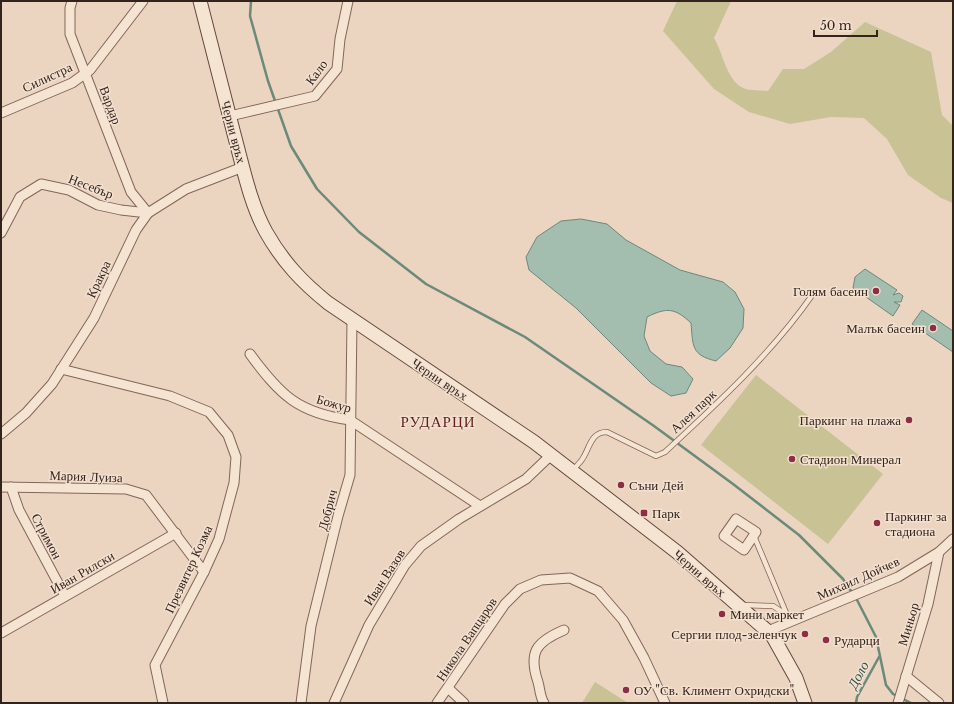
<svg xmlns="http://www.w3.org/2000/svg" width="954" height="704" font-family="'Libre Baskerville',serif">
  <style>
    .green { fill: #c8c295 }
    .water { fill: #a3bdaf; stroke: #6b8a7b }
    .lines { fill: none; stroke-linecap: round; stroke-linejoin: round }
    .stream { stroke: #6b8a7b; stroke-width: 2.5 }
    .lane-casing { stroke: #826659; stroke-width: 6 }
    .street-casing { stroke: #826659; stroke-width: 11 }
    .secondary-casing { stroke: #64483d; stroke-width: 15 }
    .lane { stroke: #f6e4d3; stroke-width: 4.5 }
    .street { stroke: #f6e4d3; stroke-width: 9 }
    .secondary { stroke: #f6e4d3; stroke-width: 13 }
    .poi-dot { fill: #8e2d43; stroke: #f3e0cf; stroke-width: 1.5 }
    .labels { text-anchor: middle; stroke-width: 3; stroke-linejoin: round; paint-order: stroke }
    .street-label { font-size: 13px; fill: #33231d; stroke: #f3e0cf }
    .poi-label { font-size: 13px; fill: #33231d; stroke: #f3e0cf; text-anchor: start }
    .water-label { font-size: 14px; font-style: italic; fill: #2d5247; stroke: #f3e0cf }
    .quarter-label { font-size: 15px; letter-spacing: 1px; fill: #5d1f20; stroke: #f3e0cf }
  </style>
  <rect width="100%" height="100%" fill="#ebd4c0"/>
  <g class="green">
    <path d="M677 1H731L714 38C724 55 726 79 743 88 749 91 761 90 768 91L783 69H804L831 52 865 22 931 52 942 115 953 126V203L941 198 908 175 887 139 864 118 831 117 790 124 749 112 714 89 663 31Z"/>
    <path d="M756 375 883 474 828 544 701 445Z"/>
    <path d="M595 682 628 703H582Z"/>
  </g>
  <g class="water">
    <path d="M581 219 607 224 626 240 680 270 723 282 735 292 744 309 743 328 730 348 716 361C691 355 693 346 691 323 675 308 667 307 647 317L644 336 650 351 666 364 682 367 693 379 686 393 671 396 651 383 576 308 529 270 526 257 537 237 561 221Z"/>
    <path d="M865 269 897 290 893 295 899 293 903 296 901 302H894L900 305 893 316 853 288 855 277Z"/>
    <path d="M922 310 953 331V352L912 324Z"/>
  </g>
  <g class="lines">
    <g class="stream">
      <path d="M251 1 250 16 268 81 291 146 317 189 359 232 426 284 525 337 654 426 733 484 799 535 843 579 853 594"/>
      <path d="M856 598 876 637 886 685 893 694 911 703"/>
      <path d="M856 703 857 697 879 657"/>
    </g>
    <defs>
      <g id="lane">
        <path d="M573 470C576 466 581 462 583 458 590 447 591 432 607 432L656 456 665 452C718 403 772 353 813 294"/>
        <path d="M754 536 787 615"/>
        <path d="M742 605 773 606 787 615"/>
      </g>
      <g id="street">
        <path d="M72 1 70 8V34L131 192 148 213"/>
        <path d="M1 113 72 83 90 70 143 1"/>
        <path d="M230 116 315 96 337 69 340 39 348 1"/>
        <path d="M1 233 20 197 41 184 69 190 98 205 121 210 148 213"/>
        <path d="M250 354C280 395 298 413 350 420L480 506"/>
        <path d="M61 369 170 396 209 412 228 435 236 457 234 483 219 539 204 572 155 665 163 703"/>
        <path d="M1 434 26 413 52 384 94 318 136 230 148 213 186 189 243 167"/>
        <path d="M1 487 126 489 146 495 204 572"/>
        <path d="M11 487 19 510 65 596"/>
        <path d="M736 519 756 532 744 550 724 536Z"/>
        <path d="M768 631 898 577 939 552 953 539"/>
        <path d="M1 633 176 533"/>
        <path d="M906 676 939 703"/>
        <path d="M448 688 464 703"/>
        <path d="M301 703 311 626 338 516 350 475 352 320"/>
        <path d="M334 703 369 625 405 565 421 546 459 519 526 479 551 455"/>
        <path d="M437 703 505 604 520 589 541 580 570 578 598 591 623 620 644 658 665 703"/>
        <path d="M544 703C540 697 540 689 538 682 528 652 536 642 564 630"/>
        <path d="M898 703 928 604 939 552"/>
      </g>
      <path id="secondary" d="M200 1C211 45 223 90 234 134 243 167 250 203 266 232 283 262 302 282 328 303L534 442 677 552 772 635 796 678 805 703"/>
    </defs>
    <use href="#lane" class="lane-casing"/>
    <use href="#street" class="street-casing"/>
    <use href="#secondary" class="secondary-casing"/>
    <use href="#lane" class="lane"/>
    <use href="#street" class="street"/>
    <use href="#secondary" class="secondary"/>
  </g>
  <g class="poi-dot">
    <circle cx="876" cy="291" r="4"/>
    <circle cx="933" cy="328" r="4"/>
    <circle cx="909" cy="420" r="4"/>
    <circle cx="792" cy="459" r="4"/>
    <circle cx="621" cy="485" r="4"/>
    <rect x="640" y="509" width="8" height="8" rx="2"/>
    <circle cx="877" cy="523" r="4"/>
    <circle cx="722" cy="614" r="4"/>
    <circle cx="805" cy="634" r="4"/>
    <circle cx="826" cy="640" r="4"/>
    <circle cx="626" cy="690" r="4"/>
  </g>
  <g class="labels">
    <g class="street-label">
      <text transform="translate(316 72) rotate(-54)" y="5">Кало</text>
      <text transform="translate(47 77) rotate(-25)" y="5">Силистра</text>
      <text transform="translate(111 105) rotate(69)" y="5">Вардар</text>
      <text transform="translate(234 132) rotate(75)" y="5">Черни връх</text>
      <text transform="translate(91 186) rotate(21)" y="5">Несебър</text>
      <text transform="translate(98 279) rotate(-65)" y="5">Кракра</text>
      <text transform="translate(440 379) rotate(34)" y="5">Черни връх</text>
      <text transform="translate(334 403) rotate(16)" y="5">Божур</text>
      <text transform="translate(693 411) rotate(-43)" y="5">Алея парк</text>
      <text transform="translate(86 476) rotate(2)" y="5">Мария Луиза</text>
      <text transform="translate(327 510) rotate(-75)" y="5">Добрич</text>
      <text transform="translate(47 536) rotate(62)" y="5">Стримон</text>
      <text transform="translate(188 569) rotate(-65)" y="5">Презвитер Козма</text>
      <text transform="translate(82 572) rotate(-30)" y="5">Иван Рилски</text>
      <text transform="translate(700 573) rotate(41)" y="5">Черни връх</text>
      <text transform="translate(384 577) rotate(-57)" y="5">Иван Вазов</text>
      <text transform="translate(858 578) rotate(-24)" y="5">Михаил Дойчев</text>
      <text transform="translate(908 624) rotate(-73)" y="5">Миньор</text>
      <text transform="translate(466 639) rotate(-56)" y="5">Никола Вапцаров</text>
    </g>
    <g class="poi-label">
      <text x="868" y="296" text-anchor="end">Голям басеин</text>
      <text x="925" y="333" text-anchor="end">Малък басеин</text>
      <text x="901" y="425" text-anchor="end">Паркинг на плажа</text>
      <text x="800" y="464">Стадион Минерал</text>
      <text x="629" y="490">Съни Дей</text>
      <text x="652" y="518">Парк</text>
      <text x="885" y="521">Паркинг за<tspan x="885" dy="15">стадиона</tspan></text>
      <text x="730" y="619">Мини маркет</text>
      <text x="797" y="639" text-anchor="end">Сергии плод-зеленчук</text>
      <text x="834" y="645">Рударци</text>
      <text x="634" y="695">ОУ "Св. Климент Охридски"</text>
    </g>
    <g class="water-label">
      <text transform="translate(858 675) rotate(-62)" y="5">Доло</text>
    </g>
    <g class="quarter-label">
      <text x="438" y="427">РУДАРЦИ</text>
    </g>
  </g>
  <rect width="954" height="704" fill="none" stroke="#33231d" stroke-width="4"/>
  <path d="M814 30v6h63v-6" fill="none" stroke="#33231d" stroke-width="2"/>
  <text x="820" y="30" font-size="12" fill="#33231d" stroke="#f3e0cf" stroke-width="3" paint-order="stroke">50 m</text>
</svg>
